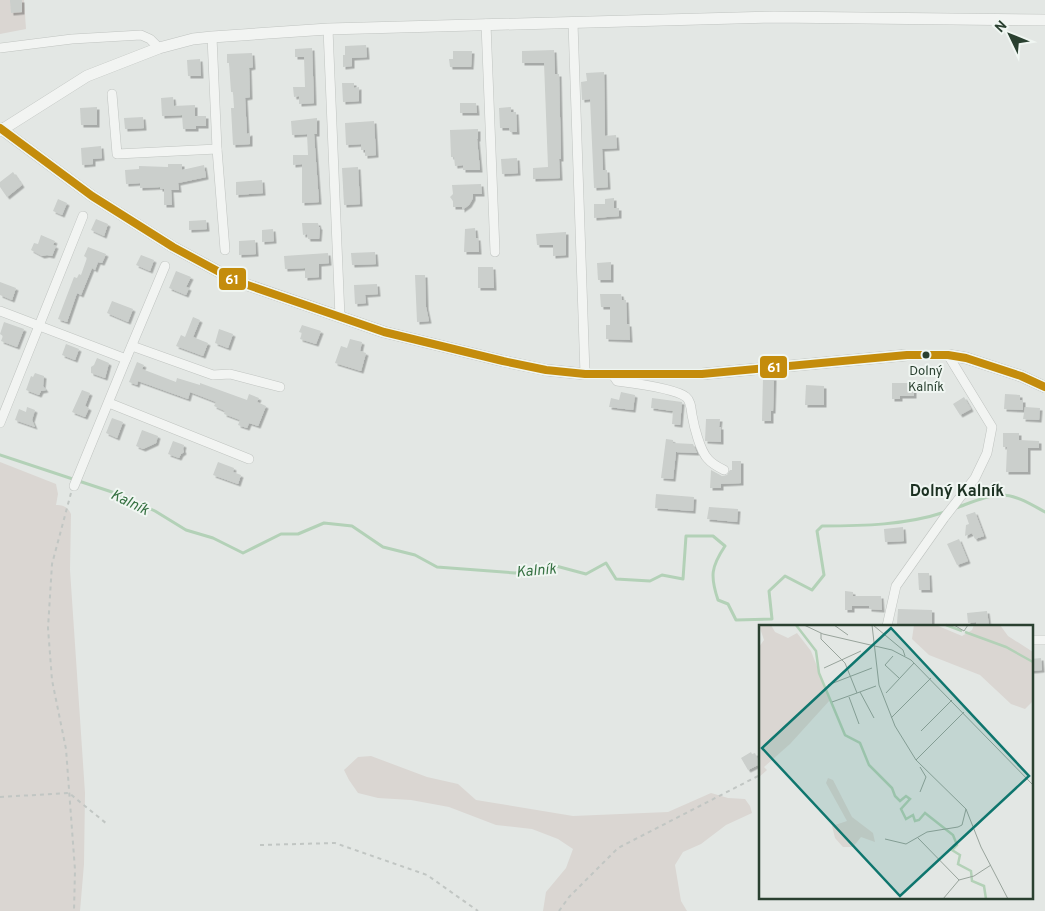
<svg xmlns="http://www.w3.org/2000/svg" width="1045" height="911" font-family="Overpass,sans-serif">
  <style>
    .green { fill: #dad6d2 }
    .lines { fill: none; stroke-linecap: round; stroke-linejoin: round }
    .stream { stroke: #b3d1b7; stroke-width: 3 }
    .building { fill: #cbcfcc; filter: url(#shadow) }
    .minor-casing { stroke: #c0c4c1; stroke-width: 10 }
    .tertiary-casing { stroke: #c0c4c1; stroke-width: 12 }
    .path { stroke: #c1c6c3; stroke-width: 2; stroke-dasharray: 4 4; stroke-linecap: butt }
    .minor { stroke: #f2f4f2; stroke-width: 9 }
    .tertiary { stroke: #f2f4f2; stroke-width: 11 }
    .bus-1-casing { stroke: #f0f6f2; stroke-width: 11 }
    .bus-1 { stroke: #c48c0c; stroke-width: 8 }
    .bus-dot { fill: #2a4030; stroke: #f0f6f2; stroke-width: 2 }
    .labels { text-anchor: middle; stroke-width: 4; stroke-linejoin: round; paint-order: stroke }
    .bus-label { font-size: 13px; fill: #2a4030; stroke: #f0f6f2 }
    .water-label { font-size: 15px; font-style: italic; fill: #367142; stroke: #f0f6f2 }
    .quarter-label { font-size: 16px; font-weight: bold; fill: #1c3122; stroke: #f0f6f2 }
    .inset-river { fill: none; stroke: #b3d1b7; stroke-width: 2.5 }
    .inset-road { fill: none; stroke: #99a49c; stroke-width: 1 }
    .view { fill: #0f766e; fill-opacity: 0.15; stroke: #0f766e; stroke-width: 2.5 }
    .inset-edge { fill: none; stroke: #2a4030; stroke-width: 2.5 }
    .line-badge { stroke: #f0f6f2; stroke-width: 2 }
    .badge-label { font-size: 14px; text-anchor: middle; font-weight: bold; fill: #fff }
  </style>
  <defs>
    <filter id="shadow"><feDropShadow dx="2.5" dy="2.5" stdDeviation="0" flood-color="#0004"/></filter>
  </defs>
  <rect width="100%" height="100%" fill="#e3e7e4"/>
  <g class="green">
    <path d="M0 0H24L26 29 0 34Z"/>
    <path d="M0 462 56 484 58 494 56 505C63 505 68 507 71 514L70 570 85 793 84 864 80 911H0Z"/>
    <path d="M371 756 427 777 458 784 476 800 573 816 668 812 711 793 728 798 745 799 750 806 752 813 726 825 701 844 683 852 675 865 681 901 687 911H543L546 892 566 868 573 849 558 839 532 829 496 825 449 807 411 800 378 798 358 793 349 780 344 770 358 757Z"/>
  </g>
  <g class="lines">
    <g class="stream">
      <path d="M0 455 118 494 155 511 186 530 213 538 243 553 281 534H298L324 523 352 526 383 547 415 555 437 567 515 573 556 566 586 574 606 563 616 579 650 581 662 575 683 579 686 536H713L725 546C711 567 710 576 718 600L728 604 736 620 772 619 769 591 785 576 812 590 824 575 817 531 822 526C863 526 906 525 945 512"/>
      <path d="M956 508C970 503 987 495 1001 495 1017 495 1032 505 1045 512"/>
    </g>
  </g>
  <g class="building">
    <path d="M10 0H22V12L11 13Z"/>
    <path d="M366 45 367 57 352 58V66L343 67V55H345V46Z"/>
    <path d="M312 48 314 103 299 104V96L294 97 293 87H305L304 57H295V49Z"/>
    <path d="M554 50 555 74H559L561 159H559L560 178 533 179V168L548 167 544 63H522V51Z"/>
    <path d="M453 51H472L471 67H450L449 59H453Z"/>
    <path d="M252 53 253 67 249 68 250 97 245 98 247 134 250 133V144L233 145 231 108H234L233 92H231L229 63H227V54Z"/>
    <path d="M200 59 201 76H188L187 60Z"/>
    <path d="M604 72 605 136 616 135 617 148 602 149 603 170H607L608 187 594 188 590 99 582 100 581 82 587 81 586 73Z"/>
    <path d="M342 83H354V88L359 87V101L343 102Z"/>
    <path d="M173 97 174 106 195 105V116H206V126H196V129H183L182 115 162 116 161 98Z"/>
    <path d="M460 103H476L477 113H460Z"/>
    <path d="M97 107V125H81L80 108Z"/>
    <path d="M511 107V112H516L517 132H510L509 128H500L499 108Z"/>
    <path d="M143 117 144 128 125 129 124 118Z"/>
    <path d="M317 118V134H314L319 202 302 203V164L293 165V155H308L307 134 292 135 291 121Z"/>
    <path d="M374 121 376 155 365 156V150H361V144L346 145 345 123Z"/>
    <path d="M478 129V139H477L480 170H463V165L455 166 454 157H451L450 130Z"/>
    <path d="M101 146 102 158 93 159V164L82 165 81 148Z"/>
    <path d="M517 158 518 173 502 174 501 159Z"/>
    <path d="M168 164H182V170L204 165 206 177 178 183 179 190H171L172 205H164V189H160V187L140 188V183L126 184 125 170 139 169V166L168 167Z"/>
    <path d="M358 167 360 204 344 205 342 168Z"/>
    <path d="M13 172 22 185 7 197 0 187V182Z"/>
    <path d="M262 180 263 193 236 195V182Z"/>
    <path d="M481 184 482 194H473V198L469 205 462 210V207H453V201L450 197 453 194 452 185Z"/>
    <path d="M614 198V208H619V216L594 218V204H605V199Z"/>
    <path d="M58 199 67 203 62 215 53 211Z"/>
    <path d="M96 219 108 224 104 236 91 230Z"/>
    <path d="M206 220 207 229 189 230V221Z"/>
    <path d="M302 223H318L319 227H320L319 239H308L307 234 303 235Z"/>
    <path d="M475 228 476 238H478L479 252H464L465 229Z"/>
    <path d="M273 229 274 241 262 242V230Z"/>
    <path d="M566 232V255L553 256V245H537L536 234Z"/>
    <path d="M41 235 55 241 53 245 56 246 52 256 47 255 42 256 31 250 34 243 38 244Z"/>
    <path d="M255 240 256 254 239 255V241Z"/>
    <path d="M88 247 106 254 102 263 98 262 95 270 92 268 81 295 77 293 67 322 58 319 74 277 77 278 79 274 81 275 87 258 84 256Z"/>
    <path d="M375 252 376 264 352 265 351 253Z"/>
    <path d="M328 253 329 263 319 264V277L305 278V268L285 269 284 256Z"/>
    <path d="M141 255 154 260 150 271 136 265Z"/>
    <path d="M611 262V280H598L597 263Z"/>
    <path d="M478 267H493L494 288H478Z"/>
    <path d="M176 271 191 277 186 287 189 288 186 295 169 288Z"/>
    <path d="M415 275H425L426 307 429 321 417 322Z"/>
    <path d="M0 282 16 288 12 300 0 295Z"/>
    <path d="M377 284 378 294 365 295 366 303 355 304 354 285Z"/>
    <path d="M600 294H621L622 300H626L627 324H629L630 340 606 339V325H610V307H601Z"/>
    <path d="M112 301 133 309 128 322 107 313Z"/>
    <path d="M193 317 200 320 193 337 208 343 203 356 176 346 181 335 185 337Z"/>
    <path d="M4 322 24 329 17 347 1 341 3 336 0 334Z"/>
    <path d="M302 325 321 331 316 344 300 339 302 333 299 332Z"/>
    <path d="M219 329 233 334 228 348 215 343Z"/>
    <path d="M350 339 362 342 360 351 366 353 361 371 335 363 341 346 347 348Z"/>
    <path d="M66 344 79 349 75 360 62 355Z"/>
    <path d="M97 358 109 363 105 378 91 373V367L94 365Z"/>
    <path d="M137 362 144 365 142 369 176 382 177 378 200 385V383L247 400 249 394 259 398 257 402 266 406 258 426 249 423 247 428 238 425 240 420 224 414 225 411 214 406 216 402 190 392 188 399 138 381 137 385 129 382Z"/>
    <path d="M35 373 44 376 43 386 46 390 41 391 39 395 26 390 31 376 33 377Z"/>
    <path d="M763 378H774L773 411H771V421H762Z"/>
    <path d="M892 383H914V396H900V399H892Z"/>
    <path d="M806 385 824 386V405H805Z"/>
    <path d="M82 390 90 393 85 406 89 408 85 417 72 412Z"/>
    <path d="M621 392 635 395 633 410 609 407 611 398 619 400Z"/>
    <path d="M1005 394 1020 395V400H1023V410L1004 409Z"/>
    <path d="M964 397 971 409 960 415 953 404Z"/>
    <path d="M652 398 682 402 680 425 672 424 673 411 651 408Z"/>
    <path d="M27 407 35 410 32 420 35 427 15 420 19 409 26 412Z"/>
    <path d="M1025 407 1040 408 1039 420 1023 419Z"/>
    <path d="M112 418 123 422 117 438 106 433Z"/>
    <path d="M706 419H720L719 427H721V442L705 441Z"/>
    <path d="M142 430 158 436 156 443 143 449 136 446Z"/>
    <path d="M1003 433H1019V440L1039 441V448H1028V472H1006L1007 447H1003Z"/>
    <path d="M666 439 673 440V443L693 444 697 453 676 452 673 479 661 478Z"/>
    <path d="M173 441 184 445 183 449 184 452 181 454 179 458 168 454Z"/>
    <path d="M732 461H741V483L721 484V488H710L711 470 722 476 727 475 730 470H732Z"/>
    <path d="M218 462 234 468 233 472 241 475 238 484 213 475Z"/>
    <path d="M656 494 694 497 693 511 655 508Z"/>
    <path d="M709 507 738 509 737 522 707 519Z"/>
    <path d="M975 512 984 536 975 539 972 533 965 536 966 525 969 524 966 515Z"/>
    <path d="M903 527 904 541 885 542 884 529Z"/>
    <path d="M959 539 968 561 957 565 947 544Z"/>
    <path d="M918 573H929L930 590H919Z"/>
    <path d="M845 591 853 592V596H881L882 610 869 609V606H852V610H845Z"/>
    <path d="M898 609 932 610V626L897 624Z"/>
    <path d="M987 611 989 626H976V622L968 623 967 613Z"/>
    <path d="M1041 658 1042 670 1031 671V659Z"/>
    <path d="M751 752 752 754 755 753 760 764 748 770 741 758Z"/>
  </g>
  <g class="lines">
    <defs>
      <g id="minor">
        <path d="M573 23 585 374"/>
        <path d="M486 24 495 252"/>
        <path d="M328 29 340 317"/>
        <path d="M212 37 217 149 225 250"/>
        <path d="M0 48 72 39 141 35 150 39 159 48"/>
        <path d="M112 94 117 154 217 149"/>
        <path d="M0 311 126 359 165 266"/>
        <path d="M132 346 213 375 230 374 280 387"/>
        <path d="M613 375 617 381C632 383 675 388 686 397 691 401 691 409 692 415 694 426 700 451 708 459 712 464 718 467 724 470"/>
        <path d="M109 403 249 459"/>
        <path d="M0 423 83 216"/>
        <path d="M74 486 126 359"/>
        <path d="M887 626 896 586 944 518 975 478 987 453 992 427 948 355"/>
        <path d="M1031 640H1045"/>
      </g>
      <g id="tertiary">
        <path d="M0 128 92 196 173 247 236 281 384 332 503 361 546 370 585 374H702L907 355H948L966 358 1021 376 1045 387"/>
        <path d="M0 131 87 76 159 48 193 39 212 37 328 29 774 17 1045 20"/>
      </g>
    </defs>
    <use href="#minor" class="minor-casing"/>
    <use href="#tertiary" class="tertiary-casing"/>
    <g class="path">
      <path d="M71 493 52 564 48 628 52 680 66 749 75 870 74 911"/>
      <path d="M0 797 69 793 107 824"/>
      <path d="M260 845 335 843 427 875 478 911"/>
      <path d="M559 911 569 897 618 848 760 775"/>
    </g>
    <use href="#minor" class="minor"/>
    <use href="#tertiary" class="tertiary"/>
    <defs>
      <path id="bus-1" d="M0 128 92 196 173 247 236 281 384 332 503 361 546 370 585 374H702L907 355H948L966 358 1021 376 1045 387"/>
    </defs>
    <use href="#bus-1" class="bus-1-casing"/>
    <use href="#bus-1" class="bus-1"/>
  </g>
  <circle class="bus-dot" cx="926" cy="355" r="4.5"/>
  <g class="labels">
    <g class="bus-label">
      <text x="926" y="375">Dolný<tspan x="926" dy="16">Kalník</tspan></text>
    </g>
    <g class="water-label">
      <text transform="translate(130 502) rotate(26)" y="5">Kalník</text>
      <text transform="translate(536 570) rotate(-5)" y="5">Kalník</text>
    </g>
    <g class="quarter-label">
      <text x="957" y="496">Dolný Kalník</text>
    </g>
  </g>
  <g transform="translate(759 625)">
    <rect width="274" height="274" fill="#e3e7e4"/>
    <path d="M0 0H12L16 7 29 13 38 8 52 26 71 75 31 119 5 142 8 145 0 152V22L5 15ZM155 0H177L203 11 213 5 215 0H241L249 11 274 27V76L266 84 252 79 221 50 170 30 153 14ZM69 153 74 155 93 192 114 208 116 217 102 212 94 222H84L76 213 73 201 88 196 67 158Z" fill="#dad6d2"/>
    <path class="inset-river" d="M37 0 57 26 60 48 86 110 101 118 110 140 133 163 136 171 141 176 147 171 151 174 142 184 147 194 154 190 156 196 160 195 166 188 194 210 198 220 193 225 201 230 199 239 212 246 213 256 225 261 227 274M187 0 203 6M206 7 247 22 274 37"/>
    <path class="inset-road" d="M45 0 64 9 133 25 152 35 274 160M75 0 89 10M113 0 120 60 136 101 157 135 207 184 222 222 249 274M114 0 144 25 146 31M195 0 205 6 209 0M62 8V14L86 38 98 68 117 61M134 31 126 40 140 53M65 43 102 26M69 60 113 43M101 67 115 93M127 68 155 38M90 72 100 99M73 77 98 68M132 93 172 53M162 106 193 75M157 135 205 87M161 142 167 152 161 167M159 213 200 255M126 214 147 219 168 207 199 202 203 200 207 184M184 274 200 255 215 251 232 240"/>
    <path class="view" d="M132 3 270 151 141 271 3 123Z"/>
    <rect width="274" height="274" class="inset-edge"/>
  </g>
  <g class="line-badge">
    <rect x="218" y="267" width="29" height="24" rx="5" fill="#c48c0c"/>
    <rect x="759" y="355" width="29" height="24" rx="5" fill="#c48c0c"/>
  </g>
  <g class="badge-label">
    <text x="232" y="284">61</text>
    <text x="774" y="372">61</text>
  </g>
  <g transform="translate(1010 35) rotate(313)" stroke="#f0f6f2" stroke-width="4" paint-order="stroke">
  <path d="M0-4L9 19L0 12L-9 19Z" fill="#2a4030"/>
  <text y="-8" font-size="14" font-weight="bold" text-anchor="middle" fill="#2a4030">N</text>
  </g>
</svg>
